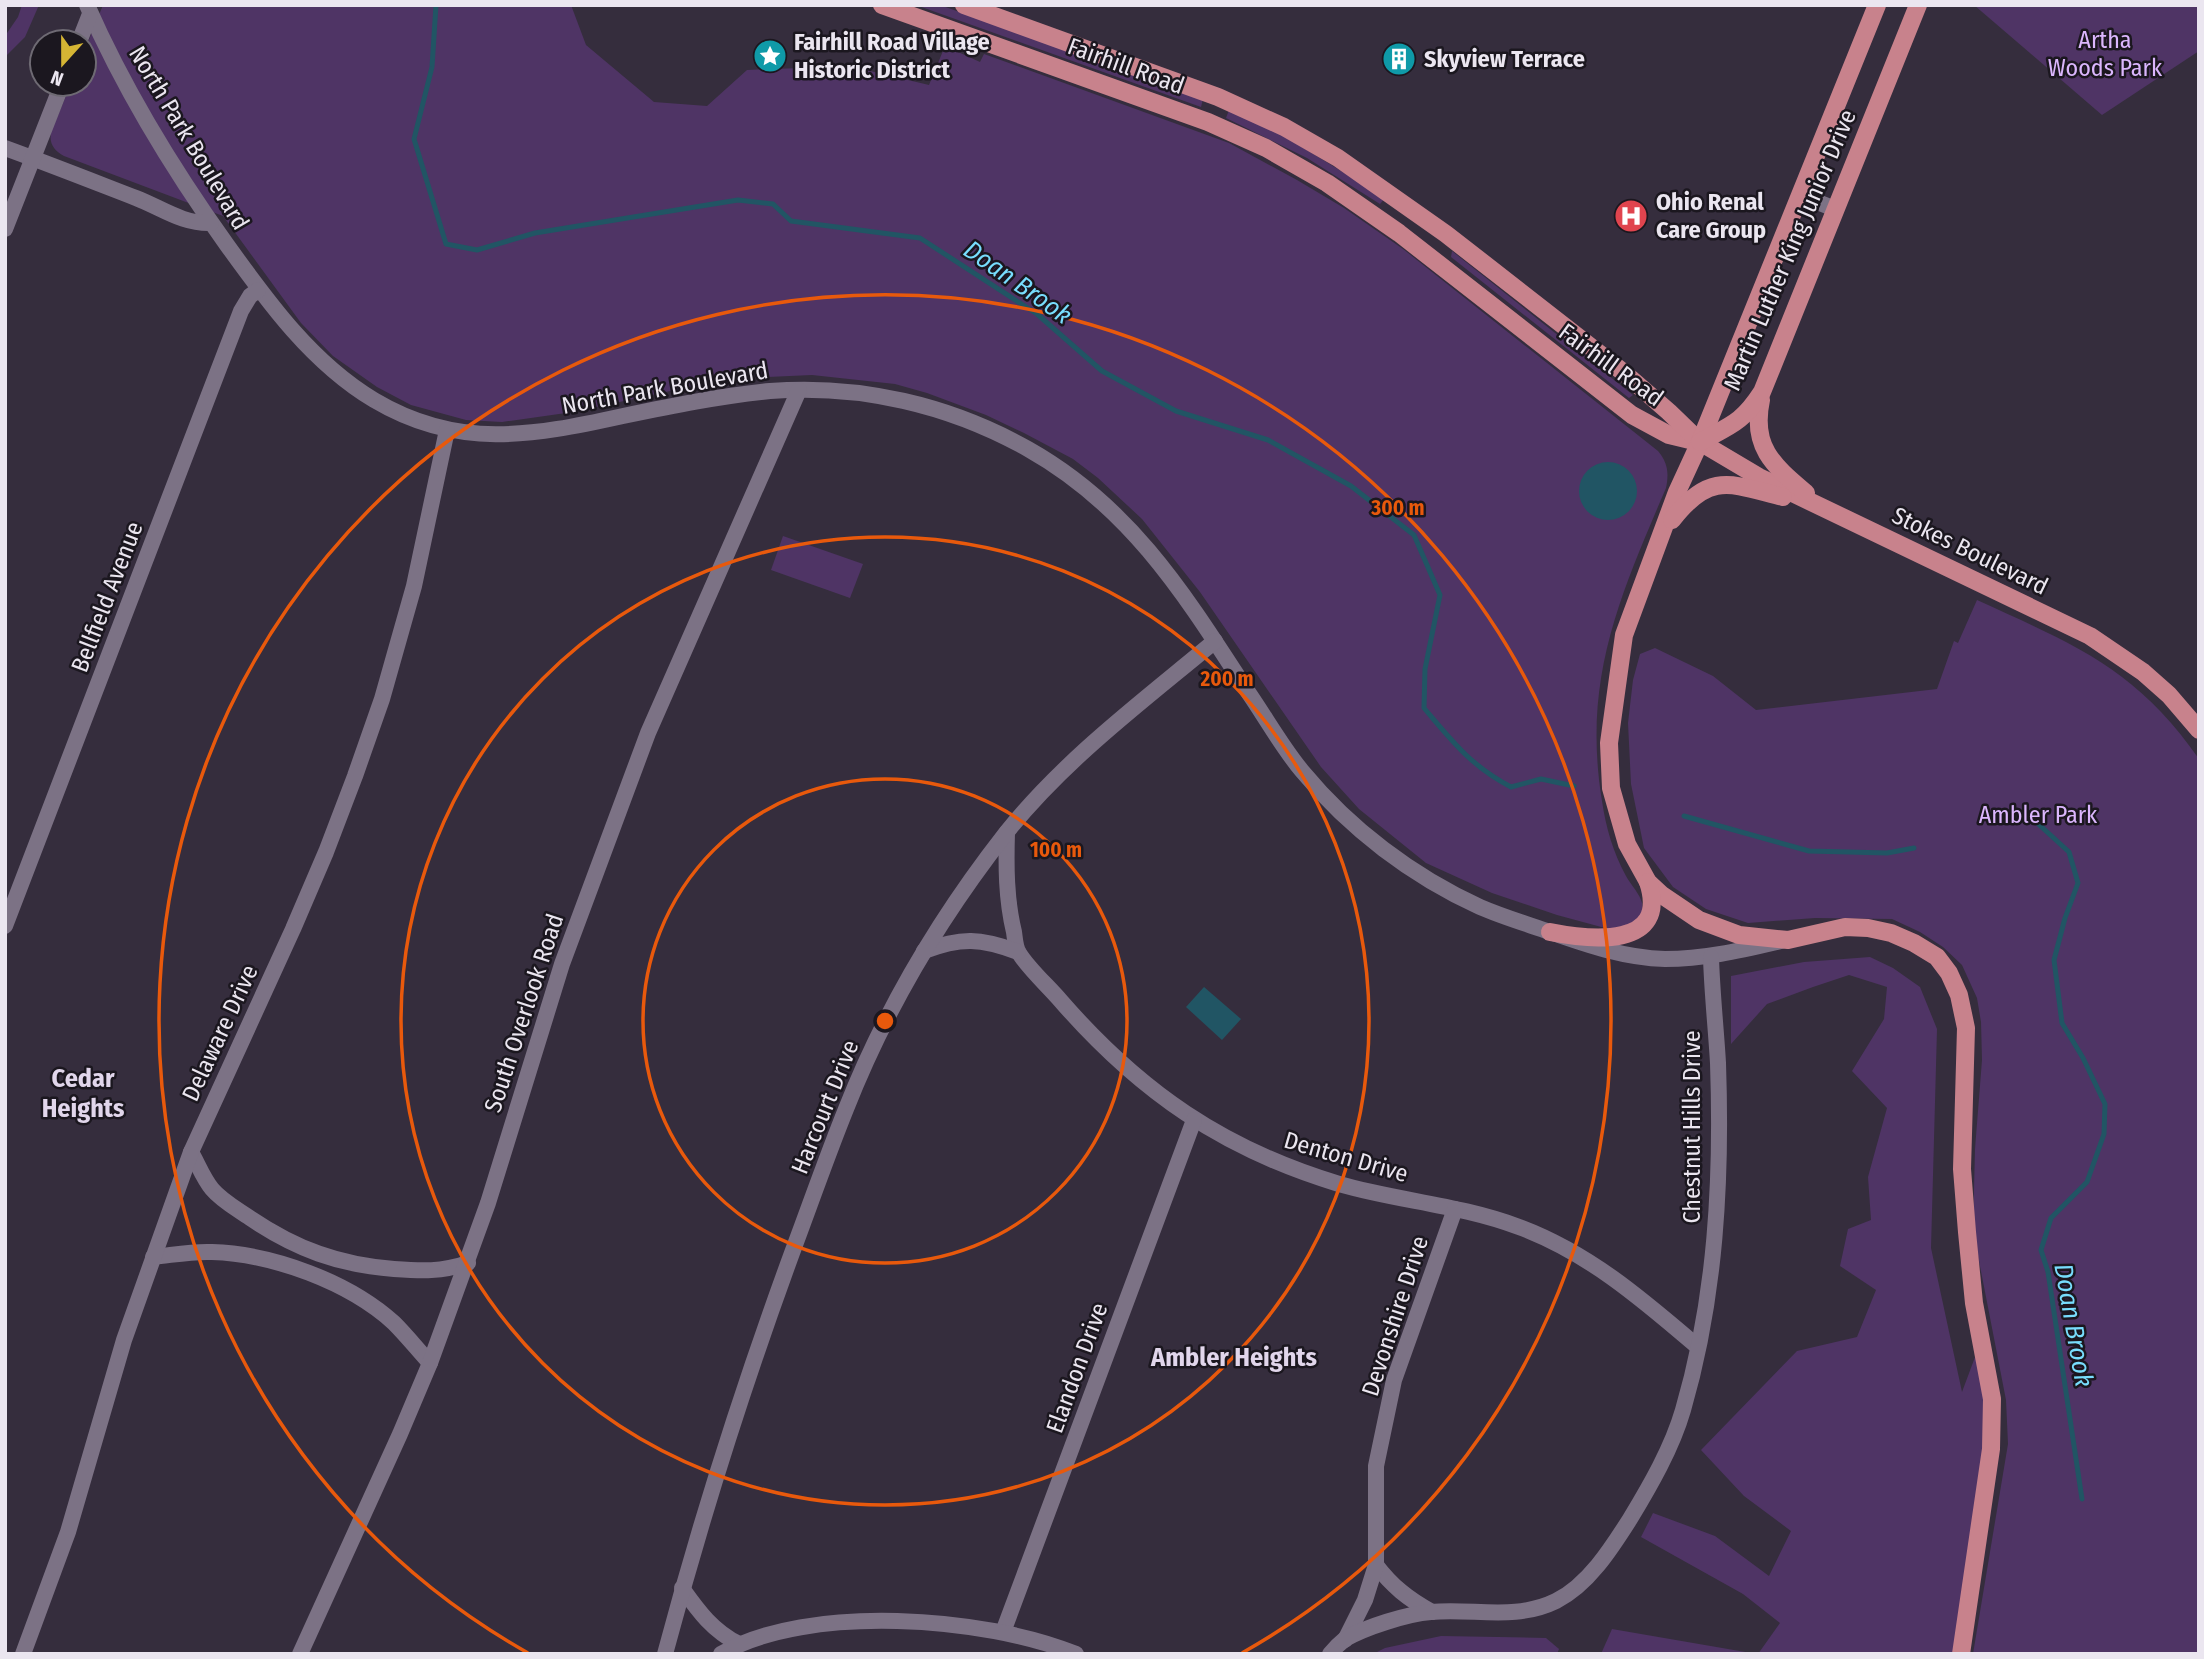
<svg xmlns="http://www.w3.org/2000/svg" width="2204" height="1659" font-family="'Fira Sans Condensed',sans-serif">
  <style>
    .green { fill: #4f3465 }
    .water { fill: #215564 }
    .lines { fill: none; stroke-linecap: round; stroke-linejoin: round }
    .stream { stroke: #215564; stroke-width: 5 }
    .minor { stroke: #7c7285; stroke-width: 16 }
    .major { stroke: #c8828c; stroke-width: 18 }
    .ring { fill: none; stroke: #e8590c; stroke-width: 3.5 }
    .labels { text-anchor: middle; stroke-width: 5; stroke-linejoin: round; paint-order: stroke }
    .park-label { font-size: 24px; fill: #dbb6fd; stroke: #1b171f }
    .poi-label { font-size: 24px; font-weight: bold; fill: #ebe6f0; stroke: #1b171f; text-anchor: start }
    .street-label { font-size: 24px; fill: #ebe6f0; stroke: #1b171f }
    .water-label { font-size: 26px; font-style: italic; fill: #78ddfd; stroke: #1b171f }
    .neighbourhood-label { font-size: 26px; font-weight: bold; fill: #e1d6eb; stroke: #1b171f }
    .centre { fill: #e8590c; stroke: #1b171f; stroke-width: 3.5 }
    .ring-label { font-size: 21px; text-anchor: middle; font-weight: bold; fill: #e8590c; stroke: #1b171f; stroke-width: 5; stroke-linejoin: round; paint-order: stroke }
  </style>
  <rect width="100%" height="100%" fill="#352d3d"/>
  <g class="green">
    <path d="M22 5H39L25 37 5 57V36L18 17Z"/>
    <path d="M103 5H571L586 45 654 102 707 106 747 70 849 66 929 85 945 46 980 62 984 54 1229 143 1297 180 1344 208 1403 249 1658 451C1668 463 1669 473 1666 488 1620 596 1582 679 1602 801 1606 828 1613 852 1626 876 1631 885 1640 894 1642 903 1644 911 1640 917 1637 923L1620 929 1605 928 1557 915 1492 893 1426 863 1359 809 1321 767 1200 592 1142 519 1098 478 1073 459 1024 433 986 415 927 393 895 384 812 375 726 379 573 412 502 422 466 420 411 405 377 387 333 356 301 323 223 216 64 156C54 150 49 144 51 132L71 84H84V52Z"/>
    <path d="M916 5H940L1203 99 1201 107Z"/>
    <path d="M1974 5H2199V51L2102 115Z"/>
    <path d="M1229 110 1284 136 1385 198 1380 204 1307 158 1226 118Z"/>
    <path d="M1452 251 1633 395 1629 398 1451 257Z"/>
    <path d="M783 536 863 564 850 598 771 570Z"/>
    <path d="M1977 600C2073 644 2136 668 2199 759V1654H1973L2008 1444 2006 1400 1973 1230 1975 1149 1982 1060 1981 1022 1977 998 1962 965 1943 947 1920 932 1892 919 1815 918 1748 923 1706 909 1673 887 1644 848 1631 784 1628 723 1633 680 1640 654 1655 648 1713 676 1756 710 1937 689 1954 641 1958 643Z"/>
    <path d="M1870 957 1893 968 1920 987 1937 1029 1931 1248 1962 1392 1981 1341 1992 1399 1961 1654H1758L1780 1623 1743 1594 1641 1537 1653 1513 1715 1536 1769 1576 1791 1531 1744 1496 1701 1450 1797 1351 1857 1337 1876 1290 1840 1266 1848 1229 1871 1220 1868 1177 1887 1108 1852 1071 1884 1019 1887 987 1849 975 1813 987 1767 1004 1731 1044V976L1804 962Z"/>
    <path d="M1612 1629 1757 1654H1601Z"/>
    <path d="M1441 1636 1546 1638 1559 1649 1557 1654H1373L1385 1648Z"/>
  </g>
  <g class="water">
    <circle cx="1608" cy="491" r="29"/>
    <path d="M1204 987 1241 1019 1222 1040 1186 1007Z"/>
  </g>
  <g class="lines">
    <g class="stream">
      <path d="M436 5 432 67 414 139 446 244 477 250 535 233 738 200 773 204 791 221 920 238 1037 314 1102 371 1176 411 1268 440 1351 486 1414 535 1440 595 1425 669 1424 708C1453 742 1471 766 1511 787L1541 779 1574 786"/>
      <path d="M1684 816 1809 851 1887 853 1914 848"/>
      <path d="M2004 817 2033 819 2069 852 2078 883 2065 918 2054 960 2062 1023 2083 1058 2105 1104 2104 1134 2087 1182 2051 1218 2041 1250 2048 1272 2082 1499"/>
    </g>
    <g class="minor">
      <path d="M87 5C124 89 174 171 227 245 268 302 312 363 374 400 458 450 532 436 623 416 671 406 720 396 770 391 860 384 950 405 1028 449 1131 507 1185 595 1248 692 1266 718 1282 747 1302 771 1350 829 1412 876 1480 907 1503 917 1527 924 1550 932 1587 945 1625 958 1665 959 1705 959 1742 950 1781 941"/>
      <path d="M79 42 90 14"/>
      <path d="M5 148C49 164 92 181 136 198 162 208 182 224 211 223"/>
      <path d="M1800 195 1835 209"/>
      <path d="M5 229 62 84"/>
      <path d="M1007 832C1006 866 1006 899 1014 932 1015 938 1015 947 1019 953 1028 968 1048 986 1060 1000 1140 1092 1223 1149 1339 1184 1398 1201 1461 1205 1519 1227 1589 1253 1643 1300 1698 1347"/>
      <path d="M5 926 241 311 250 296 258 290"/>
      <path d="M924 951C961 937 981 938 1018 952"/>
      <path d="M191 1152C198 1164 203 1178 212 1189 222 1201 237 1209 250 1218 296 1249 339 1265 394 1269 422 1271 441 1272 468 1263"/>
      <path d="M153 1257C173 1255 192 1251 212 1252 273 1254 349 1282 394 1323 407 1336 418 1350 430 1363"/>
      <path d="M1376 1565C1392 1586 1408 1599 1432 1612"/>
      <path d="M682 1588C699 1612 713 1631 739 1644"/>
      <path d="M1003 1632 1194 1120"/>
      <path d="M1345 1640 1365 1600 1376 1565V1466L1394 1380 1455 1209"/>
      <path d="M23 1654 68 1532 124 1340 191 1152 293 929 326 852 355 776 382 699 414 586 447 430"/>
      <path d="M300 1654 400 1434 430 1363 488 1203 562 964 648 733 799 390"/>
      <path d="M665 1654C701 1519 744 1384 792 1253 810 1205 827 1156 846 1109 885 1010 941 916 1006 833 1065 759 1143 701 1215 641"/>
      <path d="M721 1654C808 1603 986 1617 1076 1654"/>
      <path d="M1330 1654C1334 1649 1340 1643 1345 1639 1366 1627 1407 1614 1431 1612 1474 1608 1515 1621 1556 1601 1588 1585 1611 1549 1630 1519 1650 1486 1672 1448 1683 1410 1716 1297 1722 1180 1718 1063 1716 1028 1712 993 1711 957"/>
    </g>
    <g class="major">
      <path d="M882 5 1208 122 1266 148 1327 183 1399 233 1632 415 1669 435 1698 442"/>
      <path d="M964 5 1218 97 1284 127 1338 158 1446 234 1623 372 1669 412 1700 442 1759 477 2090 636 2143 672 2169 695 2199 730"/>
      <path d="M1877 5 1700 442 1677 492 1624 635 1609 743 1611 788 1627 844 1648 882 1662 895 1699 920 1739 935 1788 940 1845 927 1868 928 1891 933 1914 943 1937 957 1949 973 1959 995 1966 1028 1962 1169 1967 1232 1974 1303 1992 1399 1991 1449 1961 1654"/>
      <path d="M1761 400C1751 447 1773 465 1806 493"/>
      <path d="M1700 442C1731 425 1742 423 1762 392L1918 5"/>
      <path d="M1672 520C1710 471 1731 484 1783 497"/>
      <path d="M1550 932C1590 940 1670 949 1648 882"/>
    </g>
  </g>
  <g class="ring">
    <circle cx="885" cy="1021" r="242"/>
    <circle cx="885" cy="1021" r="484"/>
    <path d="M528 1653A726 726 0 1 1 1242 1653"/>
  </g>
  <defs>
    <symbol id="sight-disc" viewBox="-11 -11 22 22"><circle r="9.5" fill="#0f9aa8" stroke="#1b171f"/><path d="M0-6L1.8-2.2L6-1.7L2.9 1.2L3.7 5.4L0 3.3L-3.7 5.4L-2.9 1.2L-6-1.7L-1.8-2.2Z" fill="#fff"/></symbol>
    <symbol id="building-disc" viewBox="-11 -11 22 22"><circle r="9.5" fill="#0f9aa8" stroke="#1b171f"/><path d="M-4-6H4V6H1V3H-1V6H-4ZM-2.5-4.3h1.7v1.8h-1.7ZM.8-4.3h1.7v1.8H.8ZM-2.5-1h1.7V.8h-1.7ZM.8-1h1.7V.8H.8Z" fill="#fff"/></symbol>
    <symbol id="hospital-disc" viewBox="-11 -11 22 22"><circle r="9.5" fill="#e0444e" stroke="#1b171f"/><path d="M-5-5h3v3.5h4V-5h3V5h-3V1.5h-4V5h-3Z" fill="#fff"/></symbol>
  </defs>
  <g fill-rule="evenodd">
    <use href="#sight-disc" x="751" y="37" width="38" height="38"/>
    <use href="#building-disc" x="1380" y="40" width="38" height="38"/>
    <use href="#hospital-disc" x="1612" y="197" width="38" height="38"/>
  </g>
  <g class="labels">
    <g class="park-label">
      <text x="2105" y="48">Artha<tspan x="2105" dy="28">Woods Park</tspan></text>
      <text x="2038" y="823">Ambler Park</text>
    </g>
    <g class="poi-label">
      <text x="794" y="50">Fairhill Road Village<tspan x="794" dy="28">Historic District</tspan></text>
      <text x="1424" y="67">Skyview Terrace</text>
      <text x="1656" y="210">Ohio Renal<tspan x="1656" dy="28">Care Group</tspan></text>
    </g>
    <g class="street-label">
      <text transform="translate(1126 66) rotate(20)" y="8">Fairhill Road</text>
      <text transform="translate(189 138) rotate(59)" y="8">North Park Boulevard</text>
      <text transform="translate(1790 250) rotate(-67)" y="8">Martin Luther King Junior Drive</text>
      <text transform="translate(1611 365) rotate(36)" y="8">Fairhill Road</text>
      <text transform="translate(665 388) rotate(-10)" y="8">North Park Boulevard</text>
      <text transform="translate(1970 551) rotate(26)" y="8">Stokes Boulevard</text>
      <text transform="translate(107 597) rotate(-69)" y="8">Bellfield Avenue</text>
      <text transform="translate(524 1013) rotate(-72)" y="8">South Overlook Road</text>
      <text transform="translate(220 1033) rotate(-65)" y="8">Delaware Drive</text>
      <text transform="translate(825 1107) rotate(-68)" y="8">Harcourt Drive</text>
      <text transform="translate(1692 1127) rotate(-90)" y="8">Chestnut Hills Drive</text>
      <text transform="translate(1346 1157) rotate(16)" y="8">Denton Drive</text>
      <text transform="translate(1395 1316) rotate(-72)" y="8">Devonshire Drive</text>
      <text transform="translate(1077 1368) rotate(-70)" y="8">Elandon Drive</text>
    </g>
    <g class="water-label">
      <text transform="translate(1018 282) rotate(35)" y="9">Doan Brook</text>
      <text transform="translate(2074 1325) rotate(80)" y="9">Doan Brook</text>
    </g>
    <g class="neighbourhood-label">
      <text x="83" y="1087">Cedar<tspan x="83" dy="30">Heights</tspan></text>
      <text x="1234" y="1366">Ambler Heights</text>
    </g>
  </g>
  <circle cx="885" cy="1021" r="10" class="centre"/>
  <g class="ring-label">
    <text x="1398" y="515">300 m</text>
    <text x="1227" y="686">200 m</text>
    <text x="1056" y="857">100 m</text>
  </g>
  <rect width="2204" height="1659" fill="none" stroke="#ebe6f0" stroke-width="14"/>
  <g transform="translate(63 63) rotate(201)"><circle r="33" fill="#1b171f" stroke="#6e6a73" stroke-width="2"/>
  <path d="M0-5L12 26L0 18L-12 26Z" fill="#d5b534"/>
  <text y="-10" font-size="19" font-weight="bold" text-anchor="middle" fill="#ebe6f0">N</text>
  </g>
</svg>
